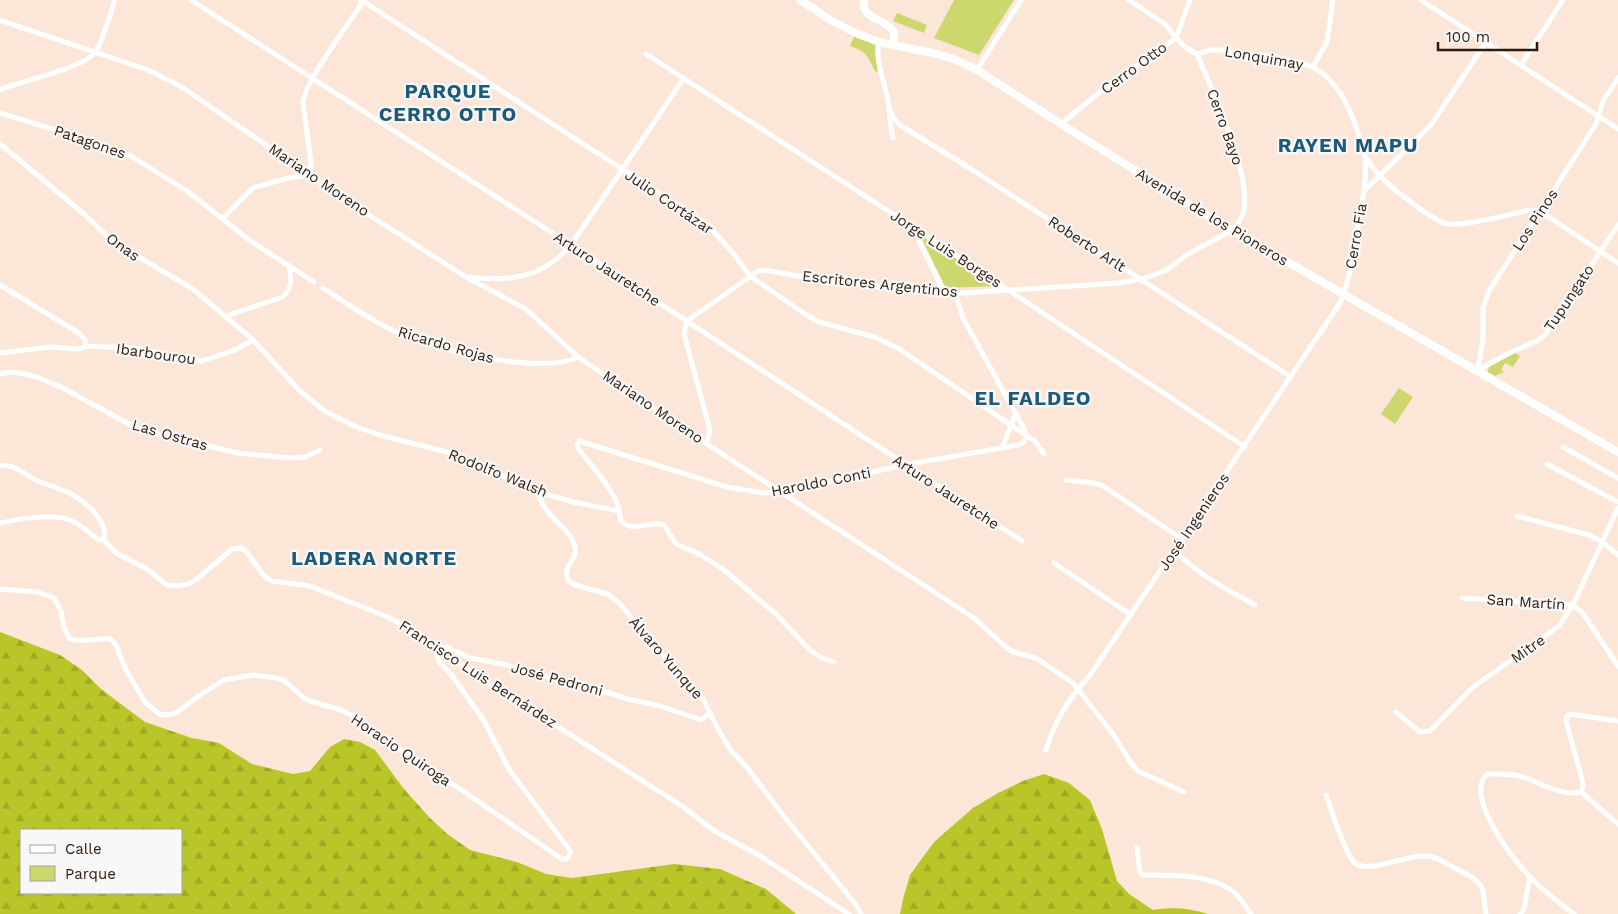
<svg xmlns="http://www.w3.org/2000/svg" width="1618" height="914" font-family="'Work Sans',sans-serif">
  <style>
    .green { fill: #ccd86d }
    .forest { fill: url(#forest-firs); fill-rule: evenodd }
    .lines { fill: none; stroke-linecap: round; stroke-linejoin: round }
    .street { stroke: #fff; stroke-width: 5 }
    .secondary { stroke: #fff; stroke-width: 8 }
    .primary { stroke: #fff; stroke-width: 8 }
    .labels { text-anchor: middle; stroke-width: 4.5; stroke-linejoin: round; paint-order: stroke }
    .street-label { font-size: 15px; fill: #2f1b0d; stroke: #f8f8f8 }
    .district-label { font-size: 20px; font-weight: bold; letter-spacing: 1px; fill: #1b5a79; stroke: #f8f8f8 }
  </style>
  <defs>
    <pattern id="forest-firs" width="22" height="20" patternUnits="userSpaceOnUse" patternTransform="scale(1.25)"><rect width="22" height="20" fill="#b9c629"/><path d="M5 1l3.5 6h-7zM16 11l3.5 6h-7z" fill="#9faa23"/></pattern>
  </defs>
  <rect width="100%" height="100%" fill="#fce6d8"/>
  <g class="green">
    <path d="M954 0H1014L979 55 934 38Z"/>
    <path d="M897 13 927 25 924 33 893 21Z"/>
    <path d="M854 36 877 44 875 51 879 69 876 72C865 55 871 54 850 46Z"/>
    <path d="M924 238H928L999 286 946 288 923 241Z"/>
    <path d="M1515 353 1520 356 1513 367 1505 363 1501 370 1504 372 1495 376 1488 372 1489 367Z"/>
    <path d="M1399 388 1413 397 1395 424 1381 414Z"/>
  </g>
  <g class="forest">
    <path d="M0 632 60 655 82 670 101 689 145 722 192 738 219 743 252 764 293 774 310 771 330 747 344 739 360 742 375 750 404 789 429 817 446 833 470 850 517 862 546 874 572 878 674 864 720 869 766 889 796 914H0ZM181 830V893H21V830Z"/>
    <path d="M1044 774 1069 783 1090 800 1102 829 1117 881 1129 894 1153 910C1172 907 1190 908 1208 914H900L903 899 910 875 934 842 973 808 998 793 1023 781Z"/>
  </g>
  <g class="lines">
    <g class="street">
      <path d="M191 0 571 245 1022 541"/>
      <path d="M361 0 707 224 733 253 750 276 805 314 819 322 874 337 898 348 1027 436 1035 441 1044 454"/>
      <path d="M1421 0 1618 129"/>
      <path d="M0 20 148 70 182 87 344 199 466 277 526 309 578 357 707 444 974 618 1008 649 1014 652 1036 658 1073 683 1113 734 1131 763 1138 771 1184 792"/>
      <path d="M879 42C874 61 887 87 889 107 890 118 890 127 893 138"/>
      <path d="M646 54 916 229 1245 447"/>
      <path d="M1521 65 1563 0"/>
      <path d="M1313 67 1327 42 1333 0"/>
      <path d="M977 70 1021 0"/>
      <path d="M0 90C21 80 85 69 96 51 105 36 109 17 115 0"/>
      <path d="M889 107 894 119 900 125 968 167 1291 377"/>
      <path d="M0 113 103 145 131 156 187 191 252 242 314 282"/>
      <path d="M1061 124 1101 91 1176 38 1190 0"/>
      <path d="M0 144 84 214 113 242 193 289 253 340 300 391 326 412 354 426 383 436 451 453 539 492 573 502 619 511 621 521C634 534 649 520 664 525L676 544 699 554 723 569 777 615 811 651 822 658 834 662"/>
      <path d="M1365 156C1369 163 1374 169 1379 175 1389 186 1433 221 1447 224 1462 227 1512 214 1530 210L1540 211 1618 263"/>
      <path d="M1365 190 1431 125 1486 42"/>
      <path d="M223 218 253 188 288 178 303 176C310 172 311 169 311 162L303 103C305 80 350 23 364 0"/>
      <path d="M916 229 920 243 945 294"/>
      <path d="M469 277C510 282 543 278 571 245L684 78"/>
      <path d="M0 285 79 333 85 340V346L83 348 78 349 51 347 0 353"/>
      <path d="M323 288C349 305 377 325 406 336 444 351 541 375 578 357"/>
      <path d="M226 316 283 297C292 288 292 279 289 266"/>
      <path d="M85 346 134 348 202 361 235 350 253 340"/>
      <path d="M1478 370 1483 338V308L1489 291 1596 124 1603 101 1618 78"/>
      <path d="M1478 370 1509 353 1537 341 1545 335 1618 225"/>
      <path d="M0 374 12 372 34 376 61 387 140 430 238 453 289 458 305 457 320 450"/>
      <path d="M707 444 710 430 684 334 687 321 758 271 764 270 833 282 950 294 1119 283 1142 279 1165 271 1188 254 1233 230C1238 224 1242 218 1244 210 1250 169 1213 93 1197 54"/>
      <path d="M1563 447 1618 478"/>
      <path d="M1002 448 1016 413"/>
      <path d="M1547 464 1618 502"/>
      <path d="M0 466C13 463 21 472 32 478 44 485 59 487 71 494 86 502 104 518 105 535L103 539 99 540C89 533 81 524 70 520 53 513 18 519 0 523"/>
      <path d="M1066 480 1094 483 1103 486 1182 539"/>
      <path d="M539 492C541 515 568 525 575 546 579 559 560 568 569 581L575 585 608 594 620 604 659 651 702 697 719 731 730 749 749 770 782 814 857 906 861 914"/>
      <path d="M619 511C617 493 591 465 580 451L577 445 579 441 727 487 764 493 782 492 904 465 1018 445 1024 442 1027 436 1023 427 963 318 955 293"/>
      <path d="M1517 516 1589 535 1602 542 1618 555"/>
      <path d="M103 539 116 553 147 569 167 585 176 586 189 584 197 579 232 549 241 548 246 551 265 577 272 581 310 586 388 617 405 626 466 668 682 806 716 832 757 854 849 914"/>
      <path d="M1174 550C1197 574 1226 589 1255 605"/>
      <path d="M1054 563 1131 615"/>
      <path d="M0 589 37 592 54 598 61 612 64 627 69 638C82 644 97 637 111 639L116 645 126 670 145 702 159 714 167 715 176 713 200 695 224 680 253 675 277 678 285 681 304 698 310 701 341 710 355 717 416 761 457 787 562 859H567L571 852 510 771 484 721 451 674 440 663 436 653 439 648 447 647 470 658 507 665 527 672 593 688 628 699 660 706 701 720 710 713"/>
      <path d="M1462 598 1573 605 1582 612 1618 666"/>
      <path d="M1396 712 1420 732 1430 731 1472 688 1559 626 1573 605 1618 508"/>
      <path d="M1046 750C1056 718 1068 700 1090 675L1340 303C1350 279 1354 252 1358 226 1362 203 1367 181 1365 158 1364 152 1362 146 1360 140 1353 114 1340 82 1314 68 1291 56 1248 54 1222 50H1210L1197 54 1185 47 1176 38 1165 24 1129 0"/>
      <path d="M1581 792 1583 786 1582 779 1566 721 1567 716 1570 714 1618 721"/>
      <path d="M1326 795C1331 808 1346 858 1356 864 1371 873 1409 854 1427 856 1438 857 1449 865 1458 870 1466 874 1478 879 1482 888 1485 895 1484 906 1486 914"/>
      <path d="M1137 847 1140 873 1143 875C1170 875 1208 874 1231 890 1240 896 1245 906 1251 914"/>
      <path d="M1520 914 1524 909 1530 877"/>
      <path d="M1574 914C1559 903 1543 891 1530 877 1513 860 1464 796 1487 774 1500 774 1512 773 1523 777 1541 783 1562 797 1581 792L1618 824"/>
    </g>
    <path class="secondary" d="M864 0C861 17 879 18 888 26 891 27 892 30 894 32V45"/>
    <path class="primary" d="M800 0 832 21 858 34 879 42 937 54 956 60 977 70 1061 124 1218 222 1618 452"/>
  </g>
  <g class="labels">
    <g class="street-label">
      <text transform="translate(1264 58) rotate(10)" y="5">Lonquimay</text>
      <text transform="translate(1134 68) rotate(-36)" y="5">Cerro Otto</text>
      <text transform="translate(1225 127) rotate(70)" y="5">Cerro Bayo</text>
      <text transform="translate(90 142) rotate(19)" y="5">Patagones</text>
      <text transform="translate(319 180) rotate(34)" y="5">Mariano Moreno</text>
      <text transform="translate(669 202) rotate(34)" y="5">Julio Cortázar</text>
      <text transform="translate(1212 217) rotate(31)" y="5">Avenida de los Pioneros</text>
      <text transform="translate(1535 220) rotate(-57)" y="5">Los Pinos</text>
      <text transform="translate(1356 236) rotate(-80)" y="5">Cerro Fia</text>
      <text transform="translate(1087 244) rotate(33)" y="5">Roberto Arlt</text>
      <text transform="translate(123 247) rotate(35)" y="5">Onas</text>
      <text transform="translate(946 249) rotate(33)" y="5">Jorge Luis Borges</text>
      <text transform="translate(607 269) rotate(33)" y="5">Arturo Jauretche</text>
      <text transform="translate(880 284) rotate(6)" y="5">Escritores Argentinos</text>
      <text transform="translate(1569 298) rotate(-56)" y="5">Tupungato</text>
      <text transform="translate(446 345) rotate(16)" y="5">Ricardo Rojas</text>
      <text transform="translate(156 354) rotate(8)" y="5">Ibarbourou</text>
      <text transform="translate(653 407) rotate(34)" y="5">Mariano Moreno</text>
      <text transform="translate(170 435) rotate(16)" y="5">Las Ostras</text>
      <text transform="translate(498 473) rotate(22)" y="5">Rodolfo Walsh</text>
      <text transform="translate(821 482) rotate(-11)" y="5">Haroldo Conti</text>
      <text transform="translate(946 492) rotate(33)" y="5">Arturo Jauretche</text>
      <text transform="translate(1194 522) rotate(-56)" y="5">José Ingenieros</text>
      <text transform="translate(1526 602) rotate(4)" y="5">San Martín</text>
      <text transform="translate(1528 649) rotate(-35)" y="5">Mitre</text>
      <text transform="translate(666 658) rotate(49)" y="5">Álvaro Yunque</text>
      <text transform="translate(478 674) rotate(33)" y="5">Francisco Luis Bernárdez</text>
      <text transform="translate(557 679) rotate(15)" y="5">José Pedroni</text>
      <text transform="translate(401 750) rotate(34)" y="5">Horacio Quiroga</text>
    </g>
    <g class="district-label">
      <text x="448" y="98">PARQUE<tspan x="448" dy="23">CERRO OTTO</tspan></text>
      <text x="1348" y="152">RAYEN MAPU</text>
      <text x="1033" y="405">EL FALDEO</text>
      <text x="374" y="565">LADERA NORTE</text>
    </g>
  </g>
  <rect x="20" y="829" width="162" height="65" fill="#f8f8f8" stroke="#a8a09a"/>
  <rect x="30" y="845" width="25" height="8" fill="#ffffff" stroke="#a8a09a"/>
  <text x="65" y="854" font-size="15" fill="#2f1b0d">Calle</text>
  <rect x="30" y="866" width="25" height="15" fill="#ccd86d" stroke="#a8a09a"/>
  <text x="65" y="879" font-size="15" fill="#2f1b0d">Parque</text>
  <path d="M1438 42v8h99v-8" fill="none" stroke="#2f1b0d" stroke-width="2.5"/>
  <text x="1446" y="42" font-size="15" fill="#2f1b0d" stroke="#f8f8f8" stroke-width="4" paint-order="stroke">100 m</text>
</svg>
